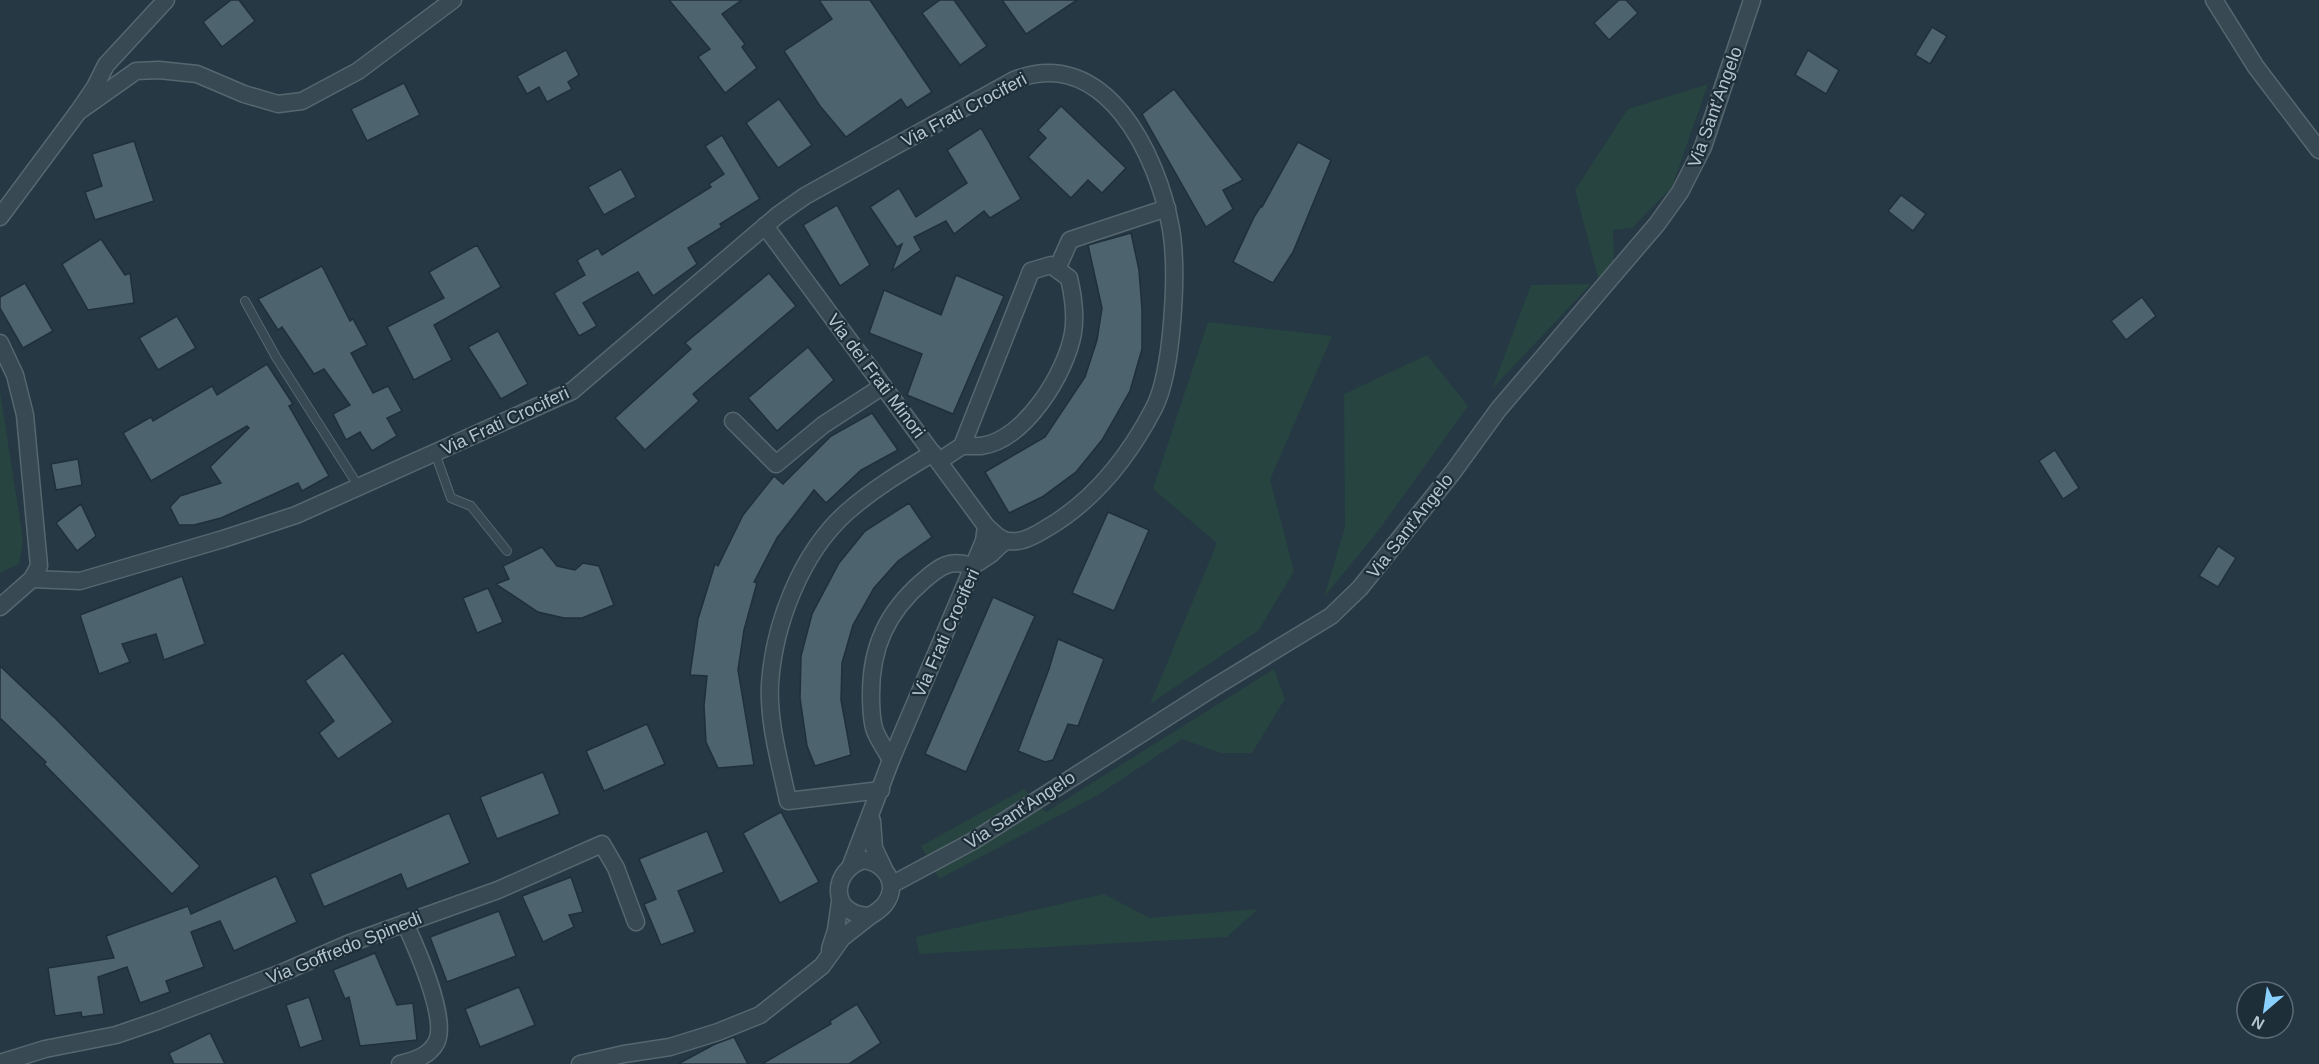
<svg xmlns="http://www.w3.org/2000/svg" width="2319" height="1064" font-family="Helvetica,sans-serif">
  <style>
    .green { fill: #274441 }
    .building { fill: #4d636e; stroke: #20303a; stroke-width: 1.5 }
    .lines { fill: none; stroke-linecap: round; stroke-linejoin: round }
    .lane-casing { stroke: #576770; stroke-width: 10 }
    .street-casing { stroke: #576770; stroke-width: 19 }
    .lane { stroke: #394953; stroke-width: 8 }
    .street { stroke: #394953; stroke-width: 16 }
    .labels { text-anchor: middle; stroke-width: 4.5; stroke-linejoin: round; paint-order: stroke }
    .street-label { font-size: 18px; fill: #b6c4cd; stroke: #1e2e38 }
  </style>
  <rect width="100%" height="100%" fill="#253843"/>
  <g class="green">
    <path d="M1708 84 1672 187 1632 228 1613 230 1614 262 1599 281 1575 190 1628 109Z"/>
    <path d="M1591 284 1492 389 1531 285Z"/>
    <path d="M1208 322 1332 336 1270 480 1294 571 1259 630 1150 704 1217 543 1153 489Z"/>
    <path d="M1427 355 1468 406 1378 531 1324 597 1345 527 1344 394Z"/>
    <path d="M0 391 23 540 19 564 0 573Z"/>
    <path d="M1274 669 1285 699 1252 753H1221L1182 739 1098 795 939 879 921 846 1024 789 1046 812Z"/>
    <path d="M1104 894 1150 918 1258 909 1227 937 919 954 916 937Z"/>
  </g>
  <g class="building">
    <path d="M231 0H239L255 21 222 47 203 22Z"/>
    <path d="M669 0H742L722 14 745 44 742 47 757 68 725 93 698 57 710 49Z"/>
    <path d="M819 0H870L932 92 907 108 901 99 846 137 820 106 784 51 832 19Z"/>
    <path d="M940 0H954L987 46 960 65 922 13Z"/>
    <path d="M1002 0H1077L1026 34Z"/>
    <path d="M1619 0H1626L1638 13 1609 40 1594 23Z"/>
    <path d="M1932 27 1947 36 1930 64 1915 55Z"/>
    <path d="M566 50 579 75 568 82 572 89 547 102 539 87 527 94 517 76Z"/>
    <path d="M1808 50 1839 70 1826 94 1795 75Z"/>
    <path d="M404 83 420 115 367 141 351 109Z"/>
    <path d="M1174 89 1243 180 1223 190 1233 209 1206 227 1142 114Z"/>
    <path d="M779 99 812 145 778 168 746 123Z"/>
    <path d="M1061 106 1126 168 1102 193 1088 180 1071 198 1028 157 1046 138 1038 130Z"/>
    <path d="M981 128 1021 199 990 218 984 211 954 234 946 221 914 237 921 250 892 271 902 244 897 247 870 207 899 188 916 217 967 183 947 150Z"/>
    <path d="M722 135 760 199 720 224 722 227 688 248 697 264 653 296 638 272 583 303 597 326 579 336 554 293 585 275 577 260 598 248 602 255 711 187 709 184 724 174 705 146Z"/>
    <path d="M134 141 154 201 95 220 85 192 102 186 92 154Z"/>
    <path d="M1298 142 1331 160 1293 252 1273 283 1233 262 1254 217 1261 206 1262 207Z"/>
    <path d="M621 169 636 197 604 215 588 187Z"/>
    <path d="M1901 195 1926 214 1913 231 1888 211Z"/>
    <path d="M837 205 870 265 840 286 803 225Z"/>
    <path d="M1131 233 1139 270 1142 309V349L1130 391 1102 440 1076 472 1042 497 1009 513 985 472 1045 437 1085 377 1097 340 1102 308 1088 245Z"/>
    <path d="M101 239 125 275 130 273 134 303 88 310 62 264Z"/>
    <path d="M477 245 501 287 434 325 452 360 414 380 387 327 444 298 429 272Z"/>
    <path d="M322 266 350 321 353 319 367 345 351 353 373 393 388 386 402 411 387 418 397 436 372 451 360 432 346 440 333 414 350 405 324 369 314 374 282 327 278 330 258 299Z"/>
    <path d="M769 273 796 306 693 394 699 401 645 450 615 418 691 349 685 343Z"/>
    <path d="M956 275 1004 296 953 414 907 395 922 354 869 333 884 290 941 315Z"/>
    <path d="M25 283 53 331 23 348 0 308V297Z"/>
    <path d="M2142 297 2156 316 2126 340 2111 321Z"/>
    <path d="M177 316 196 348 158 370 139 338Z"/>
    <path d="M498 331 528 384 501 399 468 347Z"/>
    <path d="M808 347 834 380 777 431 748 398Z"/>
    <path d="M267 364 293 404 289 406 329 476 302 491 298 483 221 518 194 525H179L170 507 180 496 221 483 210 467 249 428 247 426 151 481 123 433 151 417 153 421 212 386 217 395Z"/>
    <path d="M872 413 898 450 861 470 826 503 814 490 777 538 754 582 757 583 744 630 738 670 754 765 718 768 706 742 704 706 707 676 690 675 698 619 715 564 718 566 743 515 774 476 783 484 831 436Z"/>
    <path d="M2055 450 2079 488 2063 499 2039 461Z"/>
    <path d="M78 459 82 485 56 490 51 464Z"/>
    <path d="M909 503 932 537 898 561 874 588 853 625 842 663 841 700 851 755 815 766 807 746 800 698 801 656 812 614 839 563 865 531Z"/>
    <path d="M81 504 96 536 77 551 56 523Z"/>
    <path d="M1108 512 1149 530 1114 611 1072 593Z"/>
    <path d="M2218 546 2236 558 2218 587 2199 576Z"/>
    <path d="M542 547 557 566 575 570 583 563 599 566 614 605 582 618H564L538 612 496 584 509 579 503 566Z"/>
    <path d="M182 576 205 644 164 660 156 634 122 644 130 662 99 674 80 615Z"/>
    <path d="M488 588 503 622 477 633 463 598Z"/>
    <path d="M993 597 1035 616 966 772 925 754Z"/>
    <path d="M1058 639 1104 659 1078 726 1068 724 1053 760 1045 762 1018 751 1049 669Z"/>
    <path d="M343 653 393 722 338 759 319 733 334 721 305 681Z"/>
    <path d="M0 666 56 719 200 866 172 894 44 764 46 762 0 718Z"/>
    <path d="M647 724 665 764 604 791 586 751Z"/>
    <path d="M543 772 560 814 497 839 480 797Z"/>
    <path d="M781 812 819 882 780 903 743 833Z"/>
    <path d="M449 813 470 863 407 889 401 874 324 907 310 874Z"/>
    <path d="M707 831 724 872 678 891 695 932 661 945 644 904 656 899 639 859Z"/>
    <path d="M276 876 297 922 234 951 220 921 191 932 204 967 166 981 170 992 140 1003 127 967 98 977 104 1014 82 1017 81 1012 55 1016 48 968 114 958 106 936 188 906 191 914Z"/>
    <path d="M571 877 583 912 569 915 574 927 543 942 522 896Z"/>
    <path d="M499 911 516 956 447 982 430 937Z"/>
    <path d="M375 953 397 1005 413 1003 417 1040 360 1046 349 997 345 999 333 970Z"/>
    <path d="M519 987 535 1025 480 1047 465 1009Z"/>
    <path d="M309 997 323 1040 300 1048 286 1005Z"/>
    <path d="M857 1004 881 1043 849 1064H762L831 1024 830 1021Z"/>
    <path d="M210 1033 225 1064H174L169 1053Z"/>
    <path d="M734 1037 748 1064H678L715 1044Z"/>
  </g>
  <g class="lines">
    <defs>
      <g id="lane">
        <path d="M245 301 276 357 359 487"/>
        <path d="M435 453 451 498 471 506 507 551"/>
      </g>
      <g id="street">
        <path d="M2214 0 2256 67 2319 150"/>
        <path d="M78 112 136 71 159 70 197 74 244 94 278 104 302 101 358 71 453 0"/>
        <path d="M0 217 78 112 95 87 106 65 166 0"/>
        <path d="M765 226 986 526 997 536 1006 541"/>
        <path d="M1057 269 1070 240 1167 208"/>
        <path d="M0 343 15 375 25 415 39 566 32 579 0 607"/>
        <path d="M733 421 776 464 823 425 883 386"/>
        <path d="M939 461 962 446 1031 271 1051 265 1069 278C1073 295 1076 315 1073 333 1066 373 1025 440 981 446 975 446 968 446 962 446"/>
        <path d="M32 579 80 581 223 539 296 515 572 391 778 215 805 196 1014 80C1105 44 1158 155 1171 229 1178 270 1173 371 1154 408 1129 456 1095 500 1047 528 1039 533 1027 540 1018 541 1014 542 1009 540 1005 542 1000 544 996 550 991 554 985 558 979 562 972 566"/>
        <path d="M891 760C886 750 879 741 875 731 871 720 871 706 871 694 871 647 887 612 923 581 940 566 950 559 972 566"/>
        <path d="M881 790 788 801C780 763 768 723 770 684 774 624 801 553 847 512 873 489 903 471 933 453"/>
        <path d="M872 821 874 848 884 869"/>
        <path d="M864 860C885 863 900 884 885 904 881 909 875 913 870 916 827 915 832 869 864 860Z"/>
        <path d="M851 865 891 760 984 541 986 526"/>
        <path d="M891 885 973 841 1213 688 1331 616 1360 588 1453 472 1498 410 1657 224 1680 192 1703 147 1752 0"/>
        <path d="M830 949 836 930 840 902"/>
        <path d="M0 1063 45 1049 116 1035 157 1021 286 971 350 943 498 890 602 844 616 868 636 922"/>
        <path d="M400 1064C414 1060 428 1057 436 1043 449 1020 416 947 405 923"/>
        <path d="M580 1064 624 1054 670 1047 718 1032 760 1015 822 966 842 938 870 916"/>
      </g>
    </defs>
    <use href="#lane" class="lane-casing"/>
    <use href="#street" class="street-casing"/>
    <use href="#lane" class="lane"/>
    <use href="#street" class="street"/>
  </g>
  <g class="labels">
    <g class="street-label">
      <text transform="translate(1715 107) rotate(-70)" y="6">Via Sant'Angelo</text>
      <text transform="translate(964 110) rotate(-28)" y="6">Via Frati Crociferi</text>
      <text transform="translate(876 376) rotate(53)" y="6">Via dei Frati Minori</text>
      <text transform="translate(505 421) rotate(-25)" y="6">Via Frati Crociferi</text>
      <text transform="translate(1410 526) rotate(-52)" y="6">Via Sant'Angelo</text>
      <text transform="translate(946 633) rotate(-66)" y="6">Via Frati Crociferi</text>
      <text transform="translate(1020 810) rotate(-33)" y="6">Via Sant'Angelo</text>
      <text transform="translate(344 948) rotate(-22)" y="6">Via Goffredo Spinedi</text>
    </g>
  </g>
  <g transform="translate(2265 1010) rotate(209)"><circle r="28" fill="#1e2e38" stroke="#5b6a74" stroke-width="1.5"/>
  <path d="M0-4.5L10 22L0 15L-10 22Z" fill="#8ad0fe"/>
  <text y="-9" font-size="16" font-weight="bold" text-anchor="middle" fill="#b6c4cd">N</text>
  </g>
</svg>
